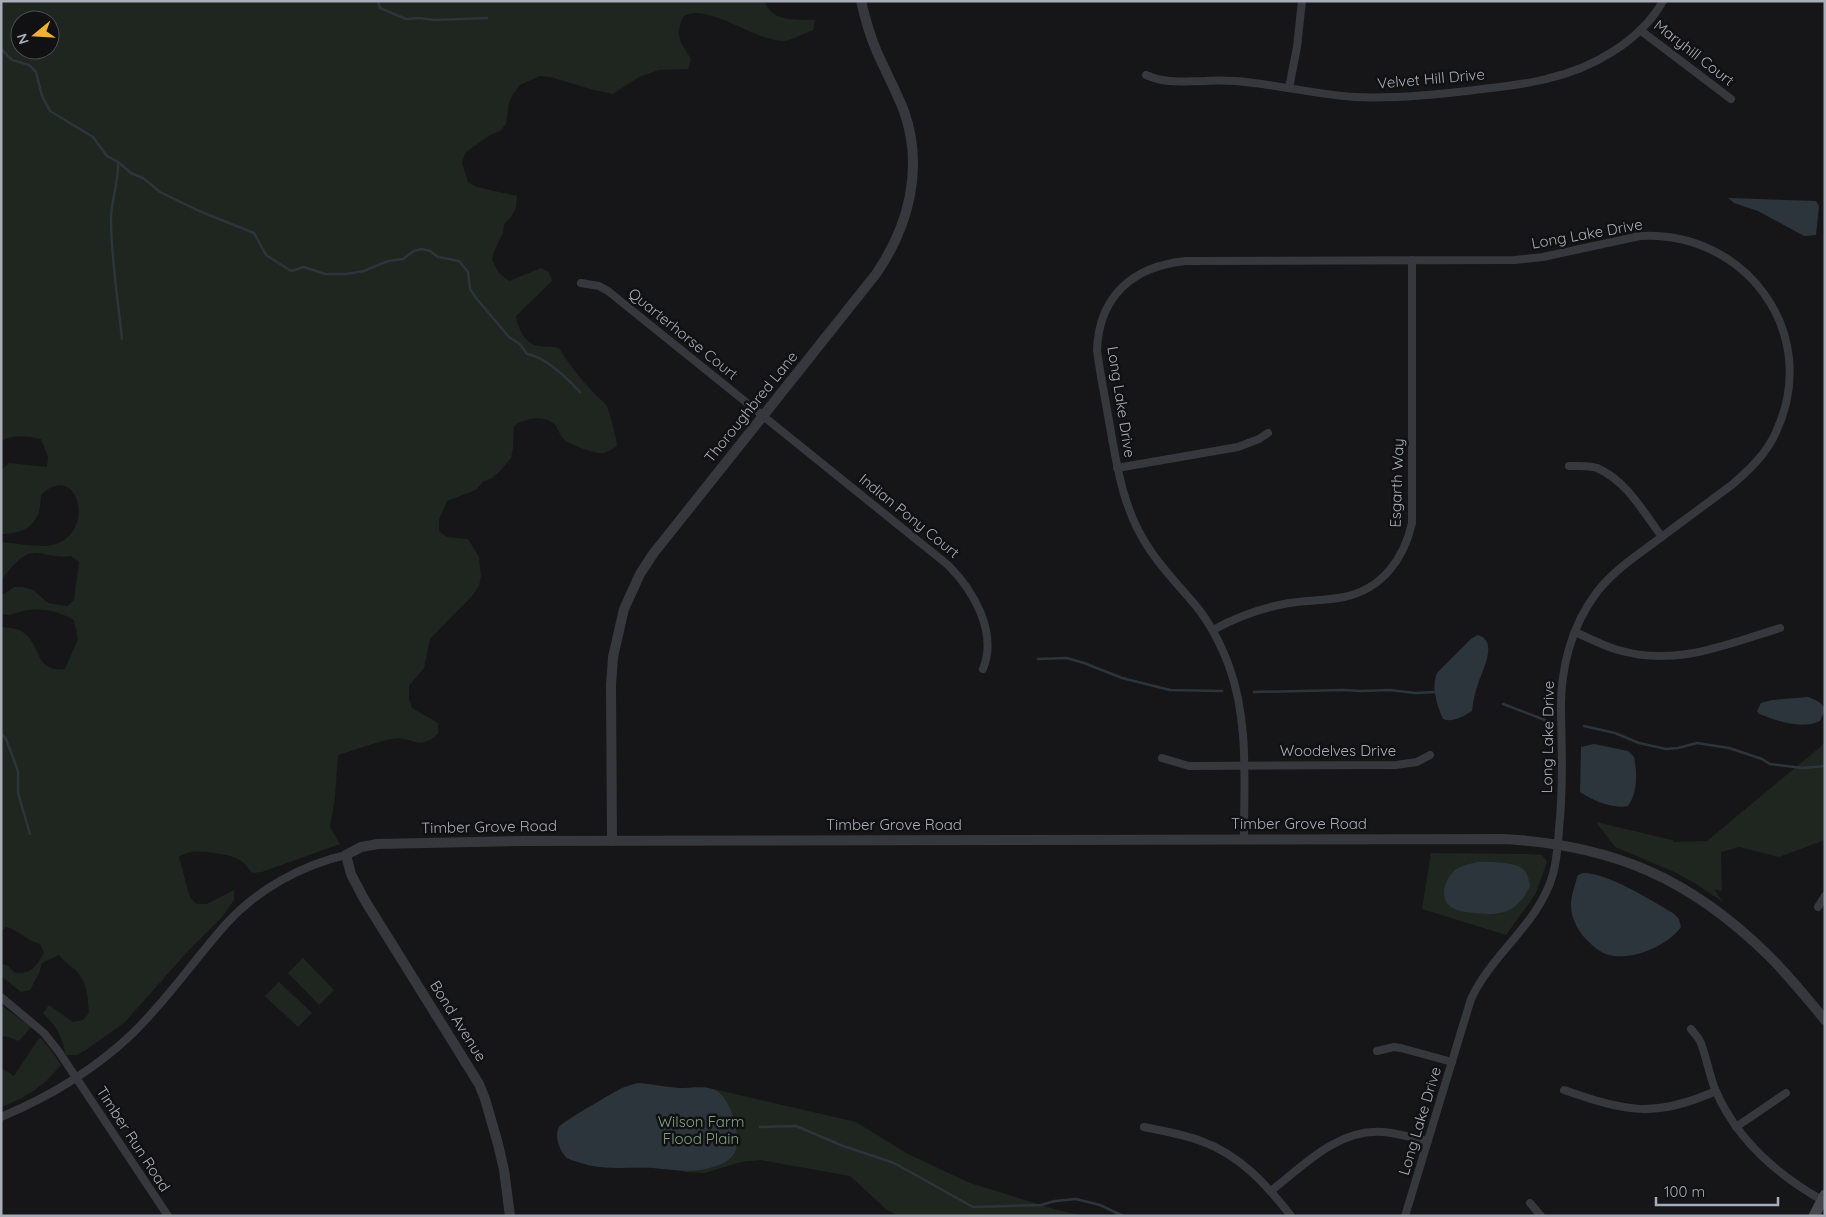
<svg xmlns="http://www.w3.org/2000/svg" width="1826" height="1217" font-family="Quicksand,sans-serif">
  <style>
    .green { fill: #1e261f; fill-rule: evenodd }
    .water { fill: #2c353c }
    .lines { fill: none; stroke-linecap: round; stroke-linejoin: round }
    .stream { stroke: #2c353c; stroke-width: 2.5 }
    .minor { stroke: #37383d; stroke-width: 8 }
    .tertiary { stroke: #37383d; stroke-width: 10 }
    .secondary { stroke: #45474d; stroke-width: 11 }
    .labels { text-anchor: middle; stroke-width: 5; stroke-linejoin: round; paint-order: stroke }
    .street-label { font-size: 15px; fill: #a8adb8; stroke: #111113 }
    .park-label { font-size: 15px; fill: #7fa381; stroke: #111113 }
  </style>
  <rect width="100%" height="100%" fill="#161618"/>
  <g class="green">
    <path d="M1 1H764C773 23 795 19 815 20L813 30C805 33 793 40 784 41 756 42 704 0 683 17 674 37 681 42 691 59L688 69 659 70 639 77 613 94 594 90 550 77 540 76 520 85 513 94 509 103 506 124 500 131 490 135 465 153 462 163 468 182 477 187 517 196 516 208 511 217 504 224 503 233 494 251 492 260 499 273 509 281 541 268 549 272 552 281 516 316C518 329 525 344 539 346 546 347 552 346 559 348 568 363 580 378 592 391 596 396 602 400 606 405 609 409 617 440 617 446 611 450 606 454 599 453 591 452 567 444 563 438 558 433 558 425 551 422 540 415 524 419 514 426L513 448 511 458 500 471 492 478 483 482 476 490 447 501 439 520V531L447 537 468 539 479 557 481 576 479 586 473 595 430 639 424 668 409 686V699L412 708 438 723V734C416 753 413 734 391 739 373 743 355 750 338 755L335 797 330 827 340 844 262 872 252 873C248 868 244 862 238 859 228 854 200 850 190 852 186 853 182 855 179 857L190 898 197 904H207L234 890V900L222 917 187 952 125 1022 86 1050 77 1055H66C61 1035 58 1028 43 1013L49 1005 73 1022 83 1020 89 1013C88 1000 87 984 79 974 73 966 66 965 59 955L42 963 39 973 30 990 21 992 1 976V963L8 966 15 973C32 974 35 967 44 953L40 944C27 941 19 930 6 927L1 932V627C8 628 19 628 24 633 42 646 34 672 65 669L78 639 74 620C59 612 46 608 28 610 18 611 12 617 1 614V596L14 587H23L33 590 48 603 67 606 74 600 79 562 71 556C59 558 50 555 39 553 21 551 11 569 1 580V542C15 543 39 548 52 545 98 534 78 459 41 495 41 522 28 534 1 534L2 469 9 463 47 467 48 457 41 439C26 436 15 434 1 441ZM20 20H50V50H20Z"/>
    <path d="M1825 743V840L1779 857 1739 847 1721 852 1722 891 1714 889 1723 902 1693 882 1672 871 1615 847 1596 822 1672 840 1674 842 1707 841Z"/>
    <path d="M1431 853 1528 854 1542 855 1547 862 1535 895 1506 935 1422 909Z"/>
    <path d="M303 958 334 990 319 1005 288 973Z"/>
    <path d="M279 982 312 1013 298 1027 265 996Z"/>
    <path d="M1 1005 31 1027 19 1041 5 1036 1 1037Z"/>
    <path d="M40 1037 51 1050 61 1065C42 1087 28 1097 1 1107V1068L14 1076Z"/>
    <path d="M705 1087 856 1122 906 1153 970 1183 1054 1209 1083 1216H899L887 1210 850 1176 761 1160 741 1162 705 1173 685 1172 665 1167 657 1094Z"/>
  </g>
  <g class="water">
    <path d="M1728 198 1816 201 1819 206 1816 235 1804 236 1758 211 1734 203Z"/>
    <path d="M1478 635C1499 641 1482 671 1478 684 1475 693 1473 701 1472 711 1464 716 1453 723 1443 719 1437 705 1431 687 1437 673L1472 638Z"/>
    <path d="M1808 697C1816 700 1822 702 1825 710L1820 721C1801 730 1778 721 1759 714L1757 711 1761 703 1772 700Z"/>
    <path d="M1594 744 1628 751 1634 757C1637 772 1638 792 1628 806 1613 809 1593 801 1580 792L1581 747Z"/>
    <path d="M1477 862C1489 862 1517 861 1525 871 1528 875 1529 881 1530 886 1517 913 1501 916 1473 913 1466 912 1456 911 1451 907 1438 898 1445 879 1455 870 1461 866 1470 864 1477 862Z"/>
    <path d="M1583 873C1609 873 1650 900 1673 913L1679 919 1681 927C1667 946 1633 961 1609 955 1598 952 1591 944 1584 937 1577 929 1571 917 1571 905 1571 895 1575 885 1578 875Z"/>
    <path d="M638 1083C652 1084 665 1087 679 1088 691 1088 707 1085 717 1091 731 1100 741 1134 736 1150 733 1158 724 1164 716 1166 695 1174 675 1170 653 1168 627 1167 603 1171 578 1162 575 1161 570 1160 567 1158 560 1152 554 1136 559 1127 562 1122 611 1094 620 1089 626 1086 632 1085 638 1083Z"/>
  </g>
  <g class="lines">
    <g class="stream">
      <path d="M378 1 380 8 406 19 419 18 435 20 487 18"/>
      <path d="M1 49 12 60 29 65 36 72 42 96 50 111 93 137 107 156 118 162 131 173 143 178 160 192 199 211 254 233 266 255 291 271 304 267 325 274H347L364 271 388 261 403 259 414 251 422 249 430 251 438 257 459 261 468 272 470 289 476 298 509 337 520 344 527 354C546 357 567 378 580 392"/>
      <path d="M118 162C119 182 111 200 111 219 111 259 118 299 122 339"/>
      <path d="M1038 659 1067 658 1084 663 1122 678 1170 690 1222 691"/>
      <path d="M1254 692 1343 690 1361 691 1390 690 1415 693 1435 692"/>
      <path d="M1503 704 1545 720"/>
      <path d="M1584 726 1615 733 1639 743 1666 749 1678 748 1697 743 1729 748 1762 759 1770 764 1803 768 1825 766"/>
      <path d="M1 733 6 739 18 771V793L30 834"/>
      <path d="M760 1127 796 1126 843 1146 894 1163 973 1207 1041 1205 1055 1201 1076 1199 1100 1205 1123 1216"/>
    </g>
    <g class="minor">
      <path d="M1640 30 1731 99"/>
      <path d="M1146 75C1166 84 1183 81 1205 81 1221 80 1238 81 1254 83 1288 87 1321 95 1355 97 1395 99 1435 95 1475 90 1499 87 1523 85 1546 79 1591 69 1640 42 1663 1"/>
      <path d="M1289 88 1297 47 1302 1"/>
      <path d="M581 283 599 286 608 291 948 565C973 590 998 632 983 669"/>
      <path d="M1569 466C1579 466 1588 465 1597 468 1626 480 1644 513 1662 537"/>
      <path d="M1117 468 1238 447 1259 439 1268 433"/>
      <path d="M1213 630C1235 618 1259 609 1284 604 1304 600 1325 601 1344 597 1382 589 1404 559 1412 523V260"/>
      <path d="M1575 632C1589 638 1603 646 1618 650 1676 667 1724 645 1780 628"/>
      <path d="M1162 758 1189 766 1396 765 1417 762 1430 755"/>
      <path d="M1244 839C1244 781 1249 721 1229 666 1220 642 1208 619 1191 600 1177 584 1162 568 1150 550 1123 511 1117 467 1109 421 1105 397 1100 374 1097 350 1099 296 1133 266 1186 261L1515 260 1543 257 1640 236C1746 230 1822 334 1776 432 1767 453 1750 469 1733 484 1705 505 1676 526 1648 547 1630 560 1611 574 1597 592 1571 626 1560 670 1561 712 1562 751 1563 790 1559 829 1558 844 1557 859 1553 874 1539 924 1492 953 1471 999L1405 1216"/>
      <path d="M1818 907 1825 896"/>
      <path d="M1 997 44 1033 59 1052 168 1216"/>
      <path d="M1691 1029C1694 1033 1698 1037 1700 1041 1706 1055 1709 1074 1715 1089 1736 1139 1776 1174 1822 1200"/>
      <path d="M1377 1051 1394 1047 1401 1048 1452 1062"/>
      <path d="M1564 1090C1627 1112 1654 1118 1716 1091"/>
      <path d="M1 1117C49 1097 95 1069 132 1034 167 1000 194 960 226 924 257 890 301 865 346 855"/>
      <path d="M1144 1127C1163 1131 1183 1134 1201 1141 1240 1155 1266 1184 1291 1216"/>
      <path d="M1736 1127 1786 1093"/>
      <path d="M1272 1190C1304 1165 1338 1129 1382 1132 1398 1133 1413 1138 1428 1141"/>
      <path d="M1530 1203 1541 1216"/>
    </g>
    <g class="tertiary">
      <path d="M612 841 611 685 613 657 624 609 640 574 653 554 876 274C909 226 924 168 904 111 896 91 886 72 877 52 870 36 865 18 861 1"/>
      <path d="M510 1216 504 1170 498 1144 485 1099 479 1084 364 899 351 874 346 855 361 847 378 844 521 841 1504 839C1614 845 1691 879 1769 956 1789 976 1807 998 1825 1020"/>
    </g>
    <path class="secondary" d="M1814 1216 1825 1195"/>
  </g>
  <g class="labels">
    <g class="street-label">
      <text transform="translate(1694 53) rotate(38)" y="5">Maryhill Court</text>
      <text transform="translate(1431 79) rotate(-5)" y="5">Velvet Hill Drive</text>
      <text transform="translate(1587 234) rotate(-10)" y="5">Long Lake Drive</text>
      <text transform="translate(683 334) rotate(39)" y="5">Quarterhorse Court</text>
      <text transform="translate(1121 402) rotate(81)" y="5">Long Lake Drive</text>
      <text transform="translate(751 407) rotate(-51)" y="5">Thoroughbred Lane</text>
      <text transform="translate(1397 483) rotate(-88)" y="5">Esgarth Way</text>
      <text transform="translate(909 516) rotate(39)" y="5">Indian Pony Court</text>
      <text transform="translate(1548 737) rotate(-89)" y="5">Long Lake Drive</text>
      <text x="1338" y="756">Woodelves Drive</text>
      <text x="1299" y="829">Timber Grove Road</text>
      <text x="894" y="830">Timber Grove Road</text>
      <text transform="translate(489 827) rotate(-1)" y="5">Timber Grove Road</text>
      <text transform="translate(458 1021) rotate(58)" y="5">Bond Avenue</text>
      <text transform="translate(1420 1121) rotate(-73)" y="5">Long Lake Drive</text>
      <text transform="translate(133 1139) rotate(57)" y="5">Timber Run Road</text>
    </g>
    <g class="park-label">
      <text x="701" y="1127">Wilson Farm<tspan x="701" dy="17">Flood Plain</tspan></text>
    </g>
  </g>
  <rect width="1826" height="1217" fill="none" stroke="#a8adb8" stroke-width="5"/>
  <g transform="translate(35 35) rotate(252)"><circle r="24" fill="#111113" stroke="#4d4f55"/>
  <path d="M0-4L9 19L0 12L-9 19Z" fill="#f2b134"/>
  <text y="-8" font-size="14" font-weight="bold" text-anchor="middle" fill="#a8adb8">N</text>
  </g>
  <path d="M1656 1197v8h122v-8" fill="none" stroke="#a8adb8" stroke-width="2.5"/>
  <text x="1664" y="1197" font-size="15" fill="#a8adb8" stroke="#111113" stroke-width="4" paint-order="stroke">100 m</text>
</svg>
